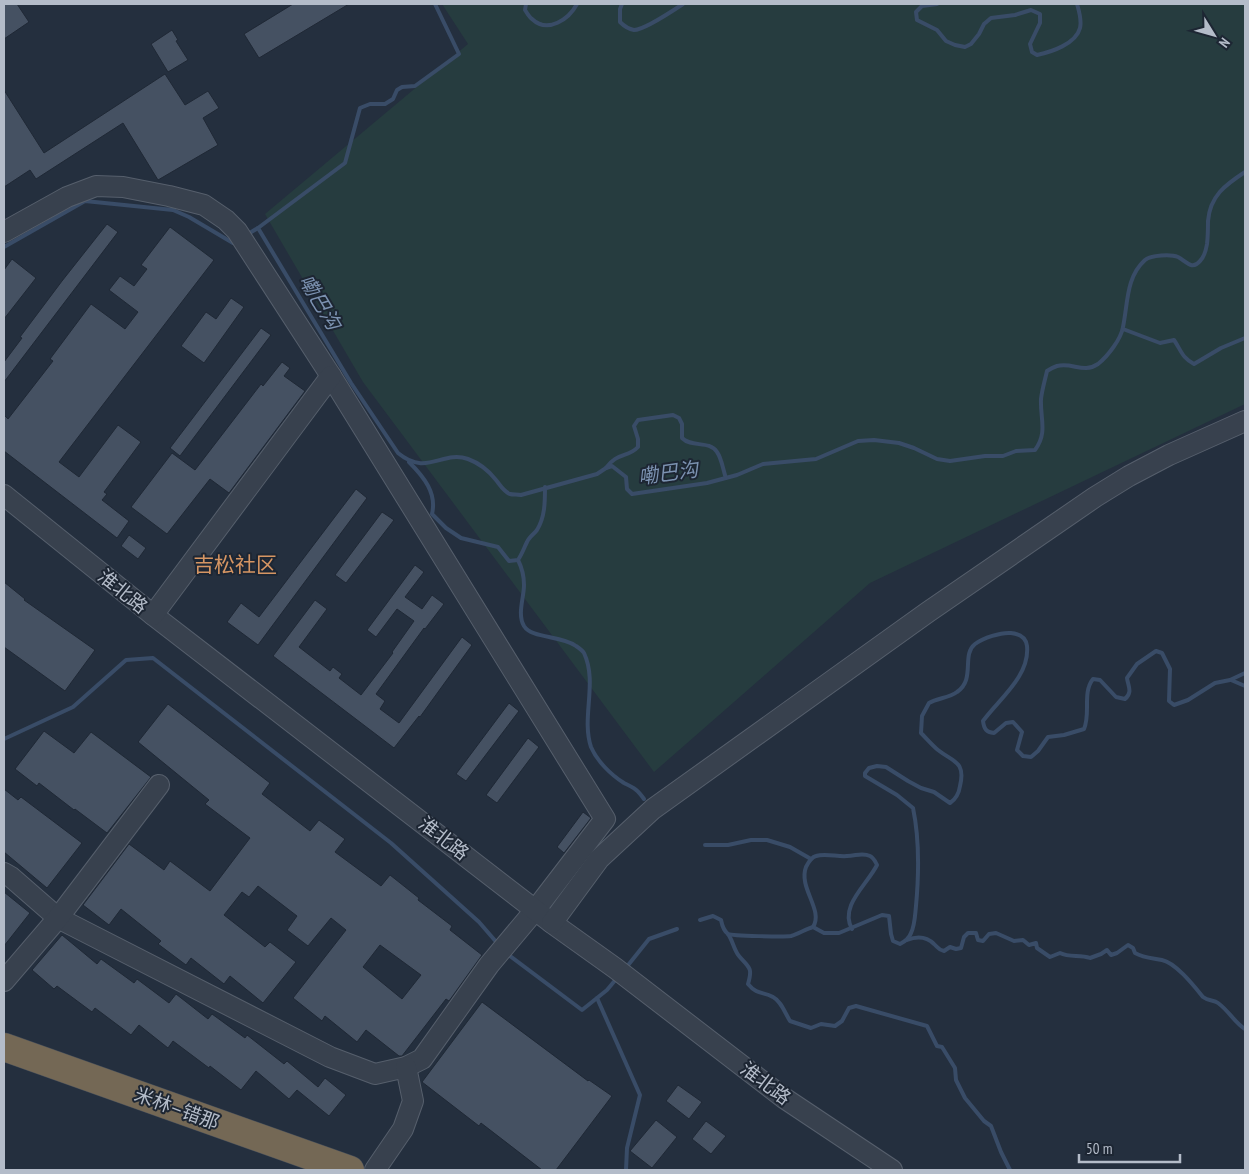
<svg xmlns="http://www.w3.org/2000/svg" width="1249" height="1174" font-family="'PT Sans Narrow','Noto Sans SC',sans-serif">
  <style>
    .green { fill: #263c3f }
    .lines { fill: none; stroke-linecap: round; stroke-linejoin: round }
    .stream { stroke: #394c67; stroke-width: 4 }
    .building { fill: #455162; stroke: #1f2835; fill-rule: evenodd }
    .minor-casing { stroke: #565f6c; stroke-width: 22 }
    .highway-casing { stroke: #434c59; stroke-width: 29 }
    .minor { stroke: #38414e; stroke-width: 20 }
    .highway { stroke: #746855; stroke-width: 28 }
    .labels { text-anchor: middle; stroke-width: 4; stroke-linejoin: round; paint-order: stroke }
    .street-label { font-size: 19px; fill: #b4bcc9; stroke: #1d2633 }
    .water-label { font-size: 20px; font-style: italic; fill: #7c92b1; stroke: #1d2633 }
    .quarter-label { font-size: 21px; fill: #d59563; stroke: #1d2633 }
  </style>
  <rect width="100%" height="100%" fill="#242f3e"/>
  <path class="green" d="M442 4H1245V404L870 583 654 772 363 382 265 214 468 44Z"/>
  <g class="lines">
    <g class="stream">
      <path d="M526 4 525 10C527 13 529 17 532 19 548 34 569 19 577 4"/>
      <path d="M622 4 620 9V22C624 26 628 29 634 30 644 30 674 10 683 4"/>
      <path d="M937 4 922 6 916 12 917 20 937 30 946 41 955 45 965 47 971 44 979 34 984 24 991 18 1015 15 1031 10 1040 14V23L1030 44 1032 52 1037 55C1051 52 1076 44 1080 28 1082 20 1079 11 1077 4"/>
      <path d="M258 228 351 383 398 453C427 477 442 450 468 459 479 463 489 471 496 480 500 485 504 492 510 494 513 495 518 494 521 495L597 474 606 468 612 466 626 477 627 489 632 494 707 483 737 475 763 464 816 459 858 441 874 440 899 443 914 448 937 459 950 461 985 456H1003L1016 451 1035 450C1048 432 1040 419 1041 399 1042 390 1045 380 1047 371 1050 369 1054 367 1057 366 1073 362 1083 374 1098 364 1108 356 1121 339 1123 327 1128 303 1126 277 1145 260 1151 255 1171 254 1178 257 1186 261 1192 271 1200 261 1204 257 1206 250 1207 244 1208 236 1208 229 1208 221 1210 196 1225 185 1245 172"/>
      <path d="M248 234 258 228 345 163 360 108 370 104H385L393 99 397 90 402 87 415 86 459 54 435 4"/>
      <path d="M4 247 85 201 173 210 189 217 233 243 237 240"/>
      <path d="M1123 329 1160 343 1174 340C1181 350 1182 358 1194 364L1221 348 1245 338"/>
      <path d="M409 462C424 477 437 493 432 514L446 528 461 538 498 547 509 561 518 560C522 554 524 548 527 542 529 537 534 534 537 530 545 517 545 502 545 487"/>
      <path d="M606 468C617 452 628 458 638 447V439L634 426 638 420 673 415 679 418 682 424V438C692 448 709 440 717 452 722 459 723 470 726 478"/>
      <path d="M518 560C522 568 524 575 524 585 524 598 517 614 524 626 532 639 561 635 576 646 579 648 582 650 584 653 598 683 581 717 591 747 597 761 611 775 624 783 634 788 637 789 644 799"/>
      <path d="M1231 680 1245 686"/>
      <path d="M4 739 73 707 126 660 153 658 391 843 479 922 498 944"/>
      <path d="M705 845H728L751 840H767L790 847 811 859"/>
      <path d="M700 920 713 916 721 920C722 925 724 931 728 934 732 936 785 937 791 936 798 934 806 929 813 927L824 933H839L882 915 889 916 891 934 893 941 900 944C904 942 909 939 911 933 915 925 915 915 916 906 919 873 920 841 913 808L897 795 865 776V773L869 768 877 766 886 767 908 781 921 788 934 792 950 803C956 799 959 793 960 786 966 761 953 762 938 750 932 745 927 739 921 733L922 716 929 703C938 698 949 698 957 692 976 679 961 655 975 644 983 638 1001 632 1011 633 1020 634 1026 638 1027 646 1030 676 999 699 983 721 984 729 986 732 994 733L1006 723 1013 722 1022 732 1017 750 1023 756 1031 757 1038 751 1048 737 1064 735 1084 729C1091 713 1082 693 1093 679L1100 680 1116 697 1125 699C1133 692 1128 686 1127 678L1137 664 1156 651 1162 653 1170 669 1169 701 1174 705 1188 700 1215 683 1230 680 1245 673"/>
      <path d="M813 927C824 910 798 888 806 867 808 863 812 857 816 856 825 853 838 857 847 856 856 856 862 852 870 856 874 858 875 861 877 865 867 885 839 906 852 929"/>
      <path d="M728 934C733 941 734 950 739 956 749 968 753 967 748 984 758 996 763 991 773 997 781 1001 785 1013 790 1021L811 1028 821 1024 835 1026 842 1021 849 1008 856 1006 927 1026 937 1046 942 1047 955 1068 956 1080 965 1098 984 1121 991 1126 1001 1152 1010 1170"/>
      <path d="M907 940C917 936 926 936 934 944 938 947 938 950 944 951L950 947 956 949 961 948 964 937 968 933H976L978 940 983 941 989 934 996 933 1014 941 1023 940 1029 945 1036 943 1037 948 1050 957 1060 953C1070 958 1080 954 1090 958L1101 954 1107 950 1111 955 1117 953 1128 945 1133 948 1135 953C1144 958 1152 958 1162 960 1176 963 1194 986 1203 997 1208 1001 1214 1000 1218 1003 1229 1011 1235 1023 1245 1029"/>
      <path d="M506 953 582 1010 607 990 617 978"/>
      <path d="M625 969 649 939 677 929"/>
      <path d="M597 998 640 1095 627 1148 626 1170"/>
    </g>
  </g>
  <g class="building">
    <path d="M4 4H17L29 22 4 39Z"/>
    <path d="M293 4H349L259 58 244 34Z"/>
    <path d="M172 30 178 40 176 41 188 60 168 72 151 44Z"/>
    <path d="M165 74 185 105 208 91 219 108 203 118 218 145 158 180 123 123 36 179 30 170 4 187V90L44 153Z"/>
    <path d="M107 224 118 232 4 382V362L22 338 20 337 62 281Z"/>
    <path d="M170 227 214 260 59 462 79 477 118 425 141 442 104 492 107 494 102 500 129 521 117 538 4 451V415L8 419 53 361 50 359 91 304 125 329 138 312 109 290 120 276 134 286 147 269 141 265Z"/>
    <path d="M12 259 36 278 4 319V270Z"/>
    <path d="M231 298 244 307 204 363 181 346 206 312 216 319Z"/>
    <path d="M261 328 271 335 180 456 170 448Z"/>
    <path d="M282 362 290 368 284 376 305 391 229 493 210 479 167 534 131 507 172 453 195 470 261 384 263 386Z"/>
    <path d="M356 489 367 498 258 645 227 622 241 603 259 617Z"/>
    <path d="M382 512 394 520 346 583 335 575Z"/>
    <path d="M129 535 146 548 138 559 121 546Z"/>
    <path d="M415 565 424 572 405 597 422 609 432 595 444 604 425 629 424 628 376 694 385 701 380 709 399 723 462 637 472 645 420 717 419 716 394 748 273 656 315 600 327 609 299 647 330 671 333 667 342 674 339 678 361 695 393 653 392 652 414 621 397 609 376 637 367 630Z"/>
    <path d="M4 582 25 599 24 600 95 650 65 691 4 647Z"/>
    <path d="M509 703 519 711 466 781 456 774Z"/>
    <path d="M168 704 270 783 262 794 310 831 319 820 345 839 335 852 381 886 390 875 419 898 418 900 452 926 450 930 482 955 449 1001 446 999 402 1056H399L366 1030 357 1042 325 1016 322 1021 293 998 346 930 331 918 308 946 287 930 297 916 258 886 249 897 242 892 224 915 265 947 270 942 296 962 263 1003 230 976 224 984 191 958 186 965 158 944 161 941 121 909 109 925 83 905 129 844 164 870 170 861 210 891 250 838 205 804 209 800 138 742ZM380 945 421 975 402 999 363 967Z"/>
    <path d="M44 731 74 753 91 732 151 777 107 833 75 809 74 810 39 783 37 786 15 769Z"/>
    <path d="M528 738 539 747 497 803 486 795Z"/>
    <path d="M4 789 18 800 21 797 82 843 47 888 4 852Z"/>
    <path d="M583 812 591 818 564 853 557 847Z"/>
    <path d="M4 892 30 913 4 946Z"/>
    <path d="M62 935 97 964 101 959 134 983 137 979 169 1003 176 994 208 1019 212 1014 245 1038 247 1035 284 1064 287 1061 318 1087 325 1078 346 1095 329 1116 297 1090 289 1099 256 1071 241 1090 210 1066 209 1068 173 1041 168 1048 139 1025 131 1035 95 1008 92 1012 57 986 54 989 32 970Z"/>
    <path d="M482 1002 588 1081 589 1080 612 1096 556 1170H542L481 1123 479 1126 422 1082Z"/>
    <path d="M678 1085 702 1102 689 1119 666 1101Z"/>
    <path d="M656 1120 677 1137 652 1168 630 1151Z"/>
    <path d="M706 1121 726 1136 711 1154 692 1139Z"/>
  </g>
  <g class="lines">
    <defs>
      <g id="minor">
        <path d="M4 232 67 197 96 186 123 187 169 196 204 205 226 220 237 231 331 376 605 819 536 909 489 965 422 1059 406 1067 375 1074 330 1057 58 918 11 877 4 873"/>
        <path d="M4 495 153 615 552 923 615 968 784 1098 892 1170"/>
        <path d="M153 615 331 376"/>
        <path d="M552 923 599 859 653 809 928 612 1095 497 1129 476 1169 455 1245 421"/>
        <path d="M4 981 58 918 159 785"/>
        <path d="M375 1170 403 1129 413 1101 406 1067"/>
      </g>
      <path id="highway" d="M4 1047 350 1170"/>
    </defs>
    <use href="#minor" class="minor-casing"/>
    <use href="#highway" class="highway-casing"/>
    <use href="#minor" class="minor"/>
    <use href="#highway" class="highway"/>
  </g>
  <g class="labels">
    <g class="street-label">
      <text transform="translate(123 591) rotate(39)" y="7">淮北路</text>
      <text transform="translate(444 838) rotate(38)" y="7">淮北路</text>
      <text transform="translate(766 1083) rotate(37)" y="7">淮北路</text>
      <text transform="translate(177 1108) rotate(20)" y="7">米林—错那</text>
    </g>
    <g class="water-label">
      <text transform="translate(320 302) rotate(59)" y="7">嘞巴沟</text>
      <text transform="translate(668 473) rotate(-8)" y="7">嘞巴沟</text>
    </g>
    <g class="quarter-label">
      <text x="235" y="572">吉松社区</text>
    </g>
  </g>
  <rect width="1249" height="1174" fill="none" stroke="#b4bcc9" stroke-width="10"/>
  <g transform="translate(1214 35) rotate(127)" stroke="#1d2633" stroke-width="4" paint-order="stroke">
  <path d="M0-4L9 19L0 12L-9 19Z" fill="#b4bcc9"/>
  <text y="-8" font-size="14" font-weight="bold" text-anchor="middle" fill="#b4bcc9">N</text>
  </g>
  <path d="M1079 1154v8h101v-8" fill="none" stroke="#b4bcc9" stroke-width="2.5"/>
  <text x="1086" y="1154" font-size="15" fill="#b4bcc9" stroke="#1d2633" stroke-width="4" paint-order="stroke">50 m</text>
</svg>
